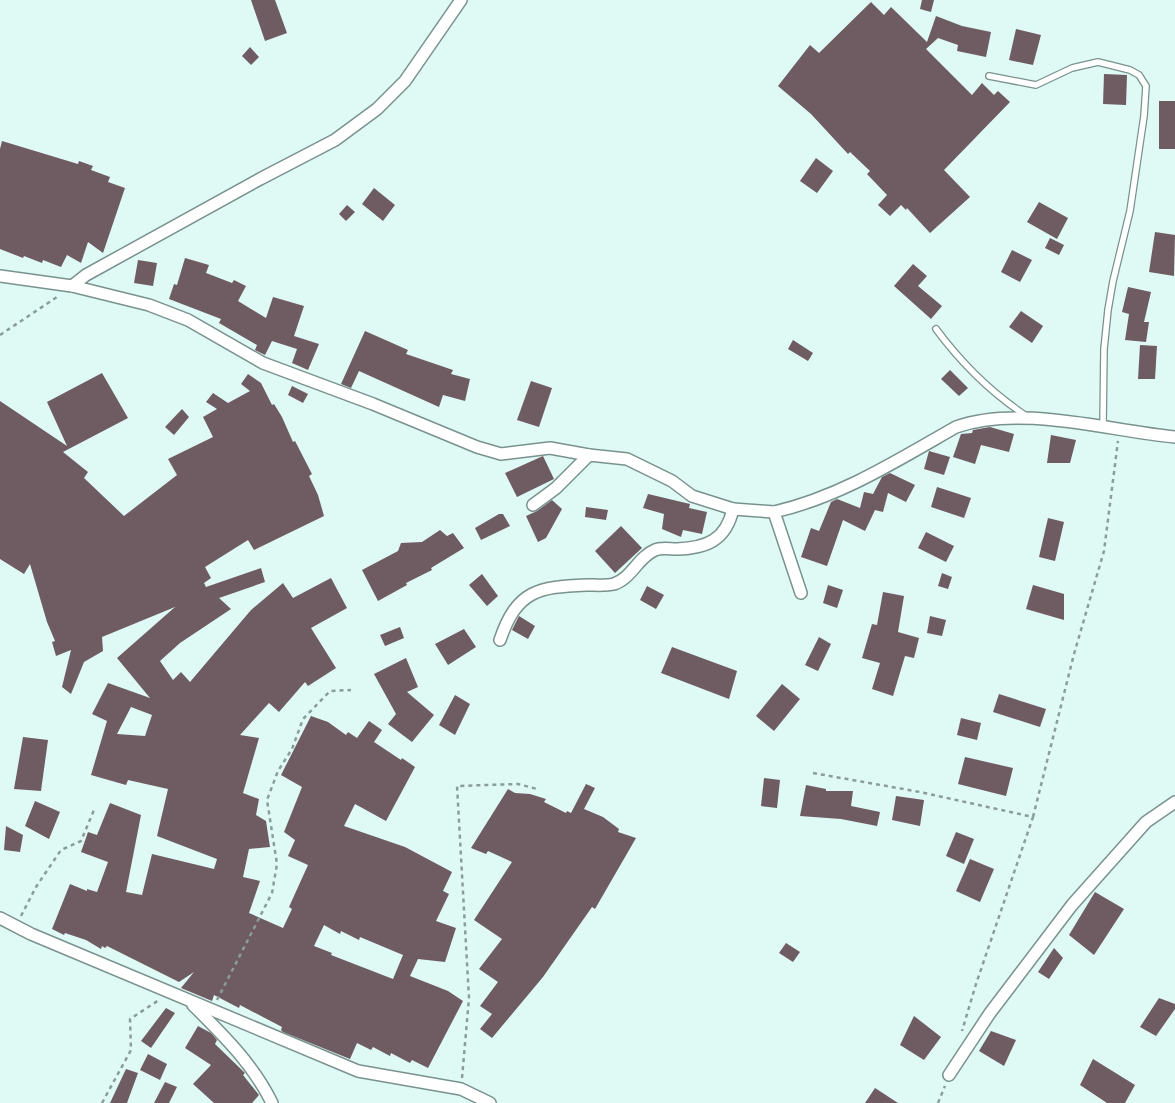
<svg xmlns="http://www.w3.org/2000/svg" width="1175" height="1103" font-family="'IBM Plex Sans',sans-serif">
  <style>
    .building { fill: #6f5b62; fill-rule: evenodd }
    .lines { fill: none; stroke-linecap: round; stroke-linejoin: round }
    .lane-casing { stroke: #79928e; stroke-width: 8 }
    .street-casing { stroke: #79928e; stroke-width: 14 }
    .path { stroke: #8a9d9a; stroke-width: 2.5; stroke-dasharray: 4 4; stroke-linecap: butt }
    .lane { stroke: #fff; stroke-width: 5.5 }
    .street { stroke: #fff; stroke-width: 11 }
  </style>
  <rect width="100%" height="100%" fill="#dff9f5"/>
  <g class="building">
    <path d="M251 0H275L287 33 265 41Z"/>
    <path d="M922 0H934L931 12 920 9Z"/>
    <path d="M871 2 884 15 891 7 927 42 936 16 962 26 991 32 986 57 957 51 958 45 938 38 926 49 972 95 982 83 994 95 998 91 1010 102 944 170 970 197 930 233 907 208 906 210 901 205 890 216 878 205 887 195 867 174 870 171 850 152 848 154 811 114 778 86 810 45 819 53Z"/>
    <path d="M1016 29 1041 35 1033 65 1009 60Z"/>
    <path d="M250 47 259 57 251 65 242 56Z"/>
    <path d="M1104 74 1127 75 1126 105 1103 104Z"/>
    <rect x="1159" y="101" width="16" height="48"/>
    <path d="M2 141 78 164 79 161 93 166 91 170 110 177 108 182 125 188 103 253 88 242 81 263 67 255 61 267 43 260 42 263 24 256 23 258 0 249V149Z"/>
    <path d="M816 158 833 171 817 193 800 181Z"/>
    <path d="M374 188 395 205 383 221 362 204Z"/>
    <path d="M1039 202 1068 218 1057 239 1027 222Z"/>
    <path d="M347 205 355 212 346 221 339 214Z"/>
    <path d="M1155 232 1175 235 1174 276 1149 272Z"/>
    <path d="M1050 238 1064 245 1059 255 1045 248Z"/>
    <path d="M1012 250 1032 260 1020 282 1001 272Z"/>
    <path d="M185 258 209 265 206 273 232 283 234 280 246 286 238 301 266 318 273 297 304 306 294 336 319 344 308 370 292 363 297 349 272 341 265 355 255 350 257 345 219 323 221 319 169 299 174 284 177 285Z"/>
    <path d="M138 260 157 263 153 286 134 283Z"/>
    <path d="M913 264 927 276 918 286 942 306 931 319 894 286Z"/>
    <path d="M1128 287 1151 292 1144 322H1149L1146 342 1125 340 1129 314 1122 312Z"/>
    <path d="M1021 311 1043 326 1032 343 1009 327Z"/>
    <path d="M365 331 408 350 406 354 453 370 451 374 470 379 465 401 443 395 439 407 359 371 351 388 341 384Z"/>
    <path d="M793 340 813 353 808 361 788 349Z"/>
    <path d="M1140 345 1157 346 1155 379H1138Z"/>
    <path d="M950 370 968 388 959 396 941 379Z"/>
    <path d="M102 373 128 418 63 452 88 472 84 478 124 516 177 475 168 459 213 437 203 417 217 409 206 402 213 393 228 403 250 391 241 384 248 374 261 383 272 405 274 404 282 417 293 442 295 441 312 474 309 476 318 495 324 516 254 550 248 540 205 567 211 578 204 583 206 587 261 568 265 582 219 598 231 609 180 643 160 661 173 680 181 672 190 682 251 610 283 583 293 598 331 578 347 608 311 628 336 668 308 686 305 682 279 712 269 703 240 735 259 738 243 793 259 799 256 815 266 821 270 847 249 849 243 877 260 881 249 913 283 928 292 909 289 907 308 865 288 856 295 840 284 832 302 787 281 775 311 716 328 722 346 735 348 732 357 738 369 721 382 730 374 742 401 760 402 758 415 767 386 821 355 804 344 826 405 847 452 872 443 891 449 894 436 921 456 928 445 962 418 959 410 976 448 991 463 1001 428 1068 412 1060 410 1063 391 1053 390 1056 373 1047 371 1050 357 1043 350 1059 283 1032 281 1030 282 1027 240 1005 239 1008 214 995 212 1001 181 988 194 972 179 982 107 946 105 948 102 946 101 949 86 940 65 933 64 935 52 929 70 884 87 891V889L97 892 108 862 81 852 88 832 97 835 110 803 141 815 126 892 142 895 152 854 214 869 217 859 157 836 168 789 128 780 126 785 91 775 107 721 92 714 108 683 150 698 117 658 175 607 102 637 103 651 84 662 71 694 62 687 71 650 56 656 52 642 55 641 47 622 30 564 24 574 0 559V401L67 446 47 402ZM131 707 152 715 145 736 117 734ZM324 925 340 934 341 931 359 940 360 937 403 955 393 979 331 955 332 953 314 946Z"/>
    <path d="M531 381 552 388 539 427 517 420Z"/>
    <path d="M292 386 308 394 303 403 288 395Z"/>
    <path d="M182 409 189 417 174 435 165 427Z"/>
    <path d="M990 427 1014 434 1009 452 981 445 975 464 953 457 961 434 972 433 973 430Z"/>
    <path d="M1051 435 1076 440 1070 463H1047Z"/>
    <path d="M929 451 950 457 944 475 924 469Z"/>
    <path d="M543 456 554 479 517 497 505 473Z"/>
    <path d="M890 473 915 485 906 502 888 493 883 512 875 510 865 531 843 520 827 566 801 557 811 528 819 531 831 502 837 499 860 508 864 492 873 494 882 477Z"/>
    <path d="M937 487 971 498 964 518 931 507Z"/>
    <path d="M648 494 690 504 689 508 707 512 702 534 683 530 681 537 662 529 664 514 643 508Z"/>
    <path d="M552 500 562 509 546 538 538 542 526 516 537 511Z"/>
    <path d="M586 507 608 510 606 520 585 517Z"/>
    <path d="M499 514H503L510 526 481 540 475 528Z"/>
    <path d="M1048 518 1064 522 1055 561 1039 557Z"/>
    <path d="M621 526 642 548 615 573 595 551Z"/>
    <path d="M440 530 447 536 453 533 464 548 431 568 432 570 406 583 407 585 378 601 362 570 398 551 401 543 422 542Z"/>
    <path d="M926 532 954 546 946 562 918 548Z"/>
    <path d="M942 573 952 577 948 589 938 586Z"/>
    <path d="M482 574 498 596 487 606 469 585Z"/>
    <path d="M828 585 843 590 837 608 823 603Z"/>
    <path d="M1033 585 1064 594V620L1026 609Z"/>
    <path d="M647 586 664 595 656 609 640 600Z"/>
    <path d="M883 592 904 596 898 632 919 638 914 658 905 656 893 696 872 689 880 663 862 658 872 624 877 625Z"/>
    <path d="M519 616 535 626 528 639 512 630Z"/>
    <path d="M930 616 946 620 942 636 927 633Z"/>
    <path d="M400 627 404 638 385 646 380 635Z"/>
    <path d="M464 629 476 647 448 665 435 644Z"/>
    <path d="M819 637 831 644 818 671 805 665Z"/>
    <path d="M672 647 737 671 729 699 661 673Z"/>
    <path d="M406 658 418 687 407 692 434 715 412 742 388 724 396 714 374 674Z"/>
    <path d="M782 684 800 699 774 731 756 716Z"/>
    <path d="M999 694 1046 709 1040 727 993 712Z"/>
    <path d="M455 695 470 704 455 735 439 725Z"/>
    <path d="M961 718 981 723 977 740 957 735Z"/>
    <path d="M23 737 48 740 41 791 14 789Z"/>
    <path d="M965 757 1013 768 1006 796 958 784Z"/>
    <path d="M764 778 780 780 777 808 761 806Z"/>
    <path d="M586 784 595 788 584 809 603 817 619 829 618 832 636 838 595 909 592 907 543 977 492 1038 480 1029 492 1014 480 1006 498 982 479 969 502 939 474 920 512 862 488 851 486 854 471 848 508 789 515 793 530 794 546 799 544 802 566 813 567 811 571 813Z"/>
    <path d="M806 785 826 789V791H853L851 806 880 812 877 826 841 819 800 816Z"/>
    <path d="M896 796 924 800 920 826 892 820Z"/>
    <path d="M35 801 60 812 49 839 25 826Z"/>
    <path d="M6 826 23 835 20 852 4 850Z"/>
    <path d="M956 832 974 839 964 864 946 856Z"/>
    <path d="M970 859 994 869 980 902 956 891Z"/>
    <path d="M1095 892 1124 909 1094 955 1069 935Z"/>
    <path d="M786 943 800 952 793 962 779 953Z"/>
    <path d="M1054 948 1063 958 1049 979 1038 972Z"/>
    <path d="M1159 998 1175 1004V1009L1156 1036 1140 1027Z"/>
    <path d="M166 1008 175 1013 151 1048 141 1041Z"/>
    <path d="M914 1016 941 1037 924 1060 900 1045Z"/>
    <path d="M198 1026 211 1033 217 1040 215 1044 245 1073 243 1075 259 1095 252 1103H214L193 1084 211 1065 185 1048Z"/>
    <path d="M991 1031 1016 1040 1004 1066 979 1051Z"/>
    <path d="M148 1054 167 1064 160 1080 140 1070Z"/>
    <path d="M1093 1059 1135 1085 1125 1103H1107L1080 1085Z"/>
    <path d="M126 1069 138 1073 127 1103H110Z"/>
    <path d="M165 1082 177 1087 169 1103H154Z"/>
    <path d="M875 1088 898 1103H865Z"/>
  </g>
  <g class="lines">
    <defs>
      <g id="lane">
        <path d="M989 76 1036 85 1072 68 1098 62 1130 70 1139 75 1146 86 1144 116 1130 211 1113 281 1108 310 1104 349 1103 426"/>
        <path d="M936 329C962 364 991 393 1028 417"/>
      </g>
      <g id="street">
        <path d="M461 0 405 81 377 109 335 140 260 179 86 275 72 286 149 305 188 320 263 363 373 404 477 447 501 454 550 448 589 455"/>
        <path d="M0 276 72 286"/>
        <path d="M533 505 556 488 589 455 627 459 672 481 692 496 733 509"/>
        <path d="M801 593 774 512C840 497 898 460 956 427 1019 404 1110 431 1175 437"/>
        <path d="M500 640C517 590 538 587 587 585 595 585 606 586 614 584 632 578 638 557 655 550 661 547 670 549 677 549 707 548 726 540 733 509L774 512"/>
        <path d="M0 918 31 934 358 1071 461 1089 490 1103"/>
        <path d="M193 1005C223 1035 253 1064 272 1103"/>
        <path d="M949 1075 990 1013 1072 905 1146 822 1175 802"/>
      </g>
    </defs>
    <use href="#lane" class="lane-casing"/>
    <use href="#street" class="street-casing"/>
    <g class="path">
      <path d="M0 335 57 297"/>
      <path d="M813 773 920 792 1033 817 976 984 962 1031"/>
      <path d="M1033 817 1074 654 1104 551 1118 441"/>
      <path d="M21 916 36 887 61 850 81 841 94 810"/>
      <path d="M217 1000 272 893 277 864 267 800 278 771 292 749 303 719 330 691 351 690"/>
      <path d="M462 1078 469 998 457 786 518 784 537 789"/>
      <path d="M102 1103 131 1050 130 1019 159 1000"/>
      <path d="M938 1103 945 1086"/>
    </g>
    <use href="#lane" class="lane"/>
    <use href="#street" class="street"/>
  </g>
</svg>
